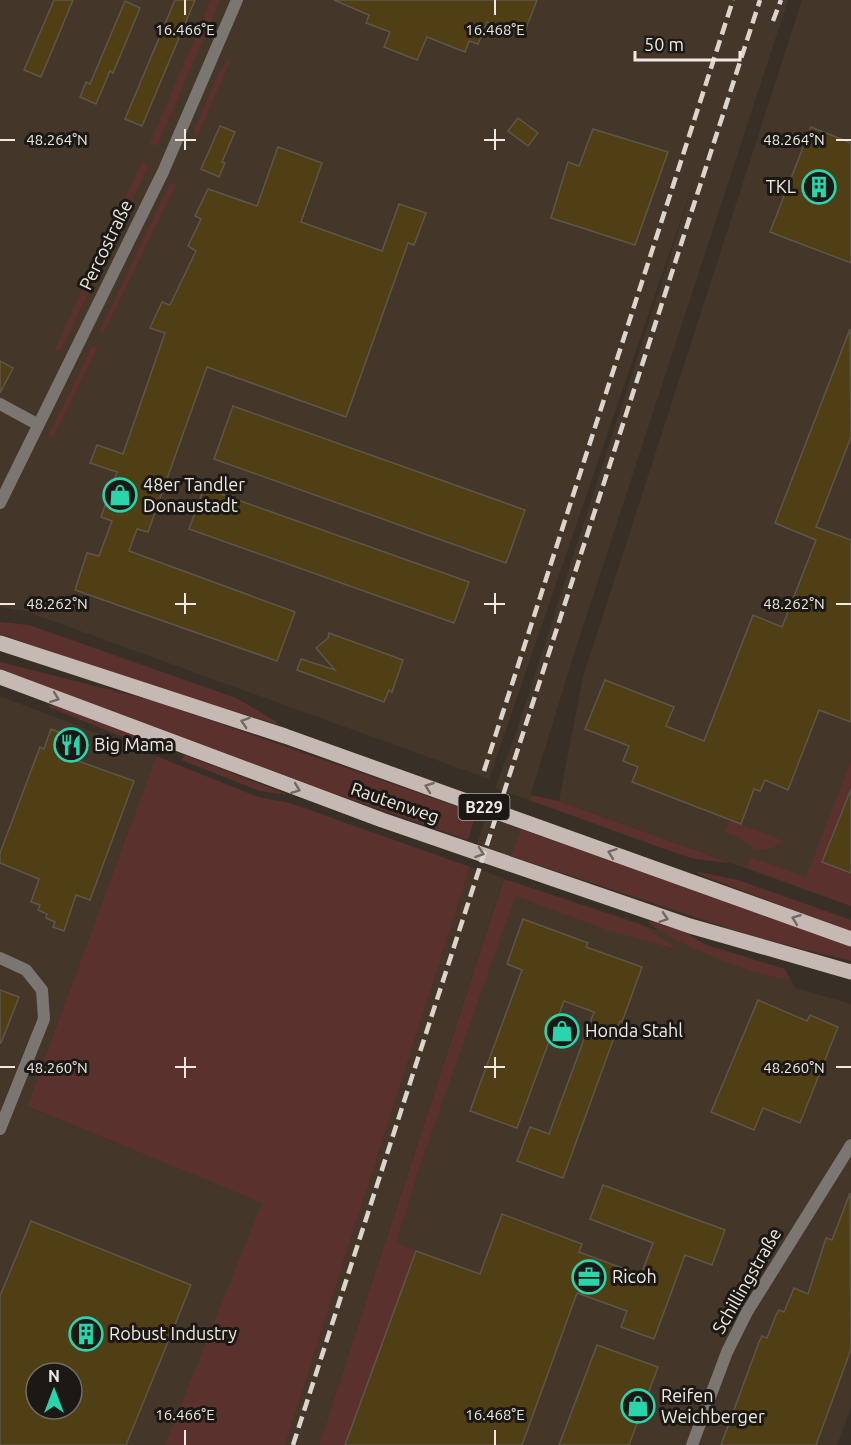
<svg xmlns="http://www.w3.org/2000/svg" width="851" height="1445" font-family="Ubuntu,sans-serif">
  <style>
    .built { fill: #443629; fill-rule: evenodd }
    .green { fill: #5b312d }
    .building { fill: #503f14; stroke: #5c564a; stroke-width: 1.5; fill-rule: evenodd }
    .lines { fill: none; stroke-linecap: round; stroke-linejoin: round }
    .minor { stroke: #7c7673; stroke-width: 12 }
    .primary { stroke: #c6b9b3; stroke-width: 15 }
    .rail { stroke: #dbd5cf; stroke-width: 4.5; stroke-dasharray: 12 6; stroke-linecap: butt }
    .oneway { stroke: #716864 }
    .ticks { fill: none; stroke: #efe9e3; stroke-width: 2 }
    .labels { text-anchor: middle; stroke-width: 6; stroke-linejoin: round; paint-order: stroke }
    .shield { fill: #1c1814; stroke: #b0aaa5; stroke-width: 1.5 }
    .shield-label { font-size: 16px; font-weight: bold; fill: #efe9e3 }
    .poi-label { font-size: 18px; fill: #efe9e3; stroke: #1c1814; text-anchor: start }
    .street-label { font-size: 18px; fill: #efe9e3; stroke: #1c1814 }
    .ticks-label { font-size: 15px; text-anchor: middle; fill: #efe9e3; stroke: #1c1814; stroke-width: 6; stroke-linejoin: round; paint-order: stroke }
  </style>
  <rect width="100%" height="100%" fill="#383027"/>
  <g class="built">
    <path d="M0 0H788L574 654 529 800 495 788 516 733 698 170 489 779 25 611 0 607Z"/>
    <path d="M802 0H851V906L559 801 583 677Z"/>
    <path d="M0 696 156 756 27 1106 338 1234 268 1445H0ZM36 1373H72V1409H36Z"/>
    <path d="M486 817 520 829 511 856 477 844Z"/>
    <path d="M470 867 504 878 319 1445H285Z"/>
    <path d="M508 884 785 969 795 988 851 1004V1408L837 1445H333Z"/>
  </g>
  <g class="green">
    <path d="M211 0H220L158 144 154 146 150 143Z"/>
    <path d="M231 59 197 137H196L194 130 219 72 228 60Z"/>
    <path d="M143 160 148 168 103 262 94 264Z"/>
    <path d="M173 183H177L102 336 100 330 169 185Z"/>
    <path d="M88 276 93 284 61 349 54 351Z"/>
    <path d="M95 346 98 347 53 438 48 436 91 348Z"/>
    <path d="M0 622 29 625 236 698 277 722 276 724 155 687 0 634Z"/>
    <path d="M0 662 154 701 476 813 468 840 316 787 0 669Z"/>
    <path d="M53 704 165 747 166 754 48 707Z"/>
    <path d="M185 755 289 795 260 791 181 760Z"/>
    <path d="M156 756 258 797 290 803 470 867 285 1445H165L262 1203 27 1106Z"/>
    <path d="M851 761V787L823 858 825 863 851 873V906L746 868 750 857 806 877Z"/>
    <path d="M531 795 559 801 731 863 694 859 670 851 529 800Z"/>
    <path d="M730 820 784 841 773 848 755 850 739 837 725 832Z"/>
    <path d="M520 829 851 946V961L755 937 511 856Z"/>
    <path d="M699 872 738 880 851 920V932L696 873Z"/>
    <path d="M504 879 640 924 679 950 607 930 515 896 423 1157 396 1243 416 1251 345 1445H319Z"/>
    <path d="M648 921 683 931 706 945 785 969 789 978C773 984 659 938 648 921Z"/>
  </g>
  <g class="building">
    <path d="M54 0H73L41 77 24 70Z"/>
    <path d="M175 0H195L142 126 125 119Z"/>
    <path d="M334 0H537L525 31 514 27 512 32 487 22 478 44 469 41 465 52 427 37 417 60 384 47 390 32 366 23 369 15Z"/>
    <path d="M125 1 140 8 113 73 110 71 96 104 80 97 86 82 90 84Z"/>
    <path d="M518 118 538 133 528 146 508 131Z"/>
    <path d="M220 126 235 132 222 162 225 163 219 177 201 169Z"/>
    <path d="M811 127 851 143V263L770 232Z"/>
    <path d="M593 129 668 152 635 245 551 218 568 162 579 166Z"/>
    <path d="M278 147 322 163 301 222 382 251 399 204 426 213 414 245 408 243 346 417 207 367 148 532 137 529 129 551 295 612 277 661 75 590 87 553 99 556 112 521 101 517 117 472 90 463 97 445 123 454 165 333 150 328 162 302 170 305 196 251 188 246 201 219 195 216 208 189 257 206Z"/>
    <path d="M850 329 851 437 816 527 851 540V722L819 710 788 790 765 780 760 791 754 789 741 824 632 782 638 767 623 761 629 746 585 729 605 680 674 707 666 726 704 741 753 615 782 627 816 540 775 523Z"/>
    <path d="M0 361 13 368 0 393Z"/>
    <path d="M233 406 525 510 506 563 214 459Z"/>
    <path d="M204 488 469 582 454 623 189 529Z"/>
    <path d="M329 633 403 660 392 692 389 690 384 702 297 670 301 659 335 670 316 648 328 638Z"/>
    <path d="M51 729 69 736 71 731 83 735 75 760 134 781 90 900 76 895 64 931 53 927 55 922 46 918 47 914 38 910 40 905 31 902 39 879 0 863V853L40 747 44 749Z"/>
    <path d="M851 789V873L822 862Z"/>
    <path d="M523 919 588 943 586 947 642 967 622 1022 620 1021 563 1178 517 1161 530 1127 549 1134 594 1012 564 1001 517 1128 470 1111 522 970 507 964Z"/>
    <path d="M0 990 19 997 1 1043H0Z"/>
    <path d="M758 1000 807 1021 810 1015 838 1027 800 1123 763 1108 754 1130 711 1112Z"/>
    <path d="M603 1185 725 1230 712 1265 685 1255 654 1339 621 1327 627 1311 577 1293 522 1445H345L416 1251 480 1274 502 1214 582 1244 579 1252 641 1275 653 1243 590 1219Z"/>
    <path d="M850 1193 851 1349 816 1445H721L759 1342 762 1336 767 1338 776 1315 779 1310 784 1312 794 1288 808 1294 826 1238 832 1240Z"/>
    <path d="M31 1221 191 1285 126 1445H0V1296ZM36 1373H72V1409H36Z"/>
    <path d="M597 1345 658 1367 629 1445H559Z"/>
  </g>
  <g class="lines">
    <g class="minor">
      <path d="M0 404 37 424"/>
      <path d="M0 503 163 172 237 0"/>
      <path d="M0 958 26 970 42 990 44 1019 0 1129"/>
      <path d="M692 1445 727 1352 747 1312 851 1145"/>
    </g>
    <g class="primary">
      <path d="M0 643 285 736 851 939"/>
      <path d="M0 677 382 820 690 926 851 972"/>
    </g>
    <g class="rail">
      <path d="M773 21 781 0"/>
      <path d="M484 771 733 0"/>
      <path d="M293 1445 760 0"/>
    </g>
  </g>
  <defs><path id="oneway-chevron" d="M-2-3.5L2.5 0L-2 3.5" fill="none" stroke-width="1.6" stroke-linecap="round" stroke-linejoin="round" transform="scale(1.5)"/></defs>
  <g class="oneway">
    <use href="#oneway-chevron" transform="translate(55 698) rotate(21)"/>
    <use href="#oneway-chevron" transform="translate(245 722) rotate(-162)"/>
    <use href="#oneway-chevron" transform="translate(429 787) rotate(-160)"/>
    <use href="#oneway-chevron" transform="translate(296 789) rotate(21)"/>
    <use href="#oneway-chevron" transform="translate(480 853) rotate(19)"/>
    <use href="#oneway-chevron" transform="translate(612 853) rotate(-160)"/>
    <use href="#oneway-chevron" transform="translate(664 918) rotate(19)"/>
    <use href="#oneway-chevron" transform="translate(796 919) rotate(-160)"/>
  </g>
  <path class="ticks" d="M185 0V15M495 0V15M185 129V150M495 129V150M0 140H15M175 140H196M484 140H505M836 140H851M185 593V614M495 593V614M0 604H15M175 604H196M484 604H505M836 604H851M185 1057V1078M495 1057V1078M0 1067H15M175 1067H196M484 1067H505M836 1067H851M185 1430V1445M495 1430V1445"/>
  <defs>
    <symbol id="building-ring" viewBox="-11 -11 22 22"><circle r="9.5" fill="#1c1814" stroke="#2ad5ac" stroke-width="1.5"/><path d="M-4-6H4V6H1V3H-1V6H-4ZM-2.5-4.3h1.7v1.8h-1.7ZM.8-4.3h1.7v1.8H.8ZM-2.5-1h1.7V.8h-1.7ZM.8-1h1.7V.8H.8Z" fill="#2ad5ac"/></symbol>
    <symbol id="shop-ring" viewBox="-11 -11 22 22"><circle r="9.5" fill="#1c1814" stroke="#2ad5ac" stroke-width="1.5"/><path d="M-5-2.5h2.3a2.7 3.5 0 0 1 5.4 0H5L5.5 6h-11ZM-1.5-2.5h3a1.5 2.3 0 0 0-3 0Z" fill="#2ad5ac"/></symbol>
    <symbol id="restaurant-ring" viewBox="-11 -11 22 22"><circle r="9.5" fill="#1c1814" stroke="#2ad5ac" stroke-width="1.5"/><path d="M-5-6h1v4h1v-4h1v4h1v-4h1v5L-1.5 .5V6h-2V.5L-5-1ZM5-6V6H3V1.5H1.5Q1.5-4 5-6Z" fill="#2ad5ac"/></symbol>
    <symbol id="office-ring" viewBox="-11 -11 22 22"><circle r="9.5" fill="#1c1814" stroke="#2ad5ac" stroke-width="1.5"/><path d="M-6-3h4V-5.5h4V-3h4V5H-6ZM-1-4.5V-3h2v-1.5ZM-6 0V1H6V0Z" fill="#2ad5ac"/></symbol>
  </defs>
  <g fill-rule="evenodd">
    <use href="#building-ring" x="800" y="168" width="38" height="38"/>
    <use href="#shop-ring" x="101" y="476" width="38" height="38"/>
    <use href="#restaurant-ring" x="52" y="726" width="38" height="38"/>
    <use href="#shop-ring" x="543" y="1012" width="38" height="38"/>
    <use href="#office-ring" x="570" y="1258" width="38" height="38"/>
    <use href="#building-ring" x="67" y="1315" width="38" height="38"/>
    <use href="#shop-ring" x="619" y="1387" width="38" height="38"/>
  </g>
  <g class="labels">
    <rect class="shield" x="458.5" y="794" width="51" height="26" rx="4.5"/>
    <g class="shield-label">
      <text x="484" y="813">B229</text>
    </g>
    <g class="poi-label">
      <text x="796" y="193" text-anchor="end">TKL</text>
      <text x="143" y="491">48er Tandler<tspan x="143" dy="21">Donaustadt</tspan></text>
      <text x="94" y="751">Big Mama</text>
      <text x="585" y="1037">Honda Stahl</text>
      <text x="612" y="1283">Ricoh</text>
      <text x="109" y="1340">Robust Industry</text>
      <text x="661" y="1402">Reifen<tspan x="661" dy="21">Weichberger</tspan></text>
    </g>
    <g class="street-label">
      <text transform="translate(106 245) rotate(-64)" y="6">Percostraße</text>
      <text transform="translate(395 803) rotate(19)" y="6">Rautenweg</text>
      <text transform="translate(747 1281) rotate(-60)" y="6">Schillingstraße</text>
    </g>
  </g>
  <g class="ticks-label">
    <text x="185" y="35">16.466°E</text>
    <text x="495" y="35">16.468°E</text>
    <text x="57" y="145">48.264°N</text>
    <text x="794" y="145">48.264°N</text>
    <text x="57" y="609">48.262°N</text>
    <text x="794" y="609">48.262°N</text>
    <text x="57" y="1073">48.260°N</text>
    <text x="794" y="1073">48.260°N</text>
    <text x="185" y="1420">16.466°E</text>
    <text x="495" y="1420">16.468°E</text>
  </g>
  <g transform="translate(54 1391)"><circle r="28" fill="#1c1814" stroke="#706c67" stroke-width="1.5"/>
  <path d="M0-4.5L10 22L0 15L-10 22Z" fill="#2ad5ac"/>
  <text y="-9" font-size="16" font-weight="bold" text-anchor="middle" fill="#efe9e3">N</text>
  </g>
  <path d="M635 51v9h105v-9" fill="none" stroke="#efe9e3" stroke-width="3"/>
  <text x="644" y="51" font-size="18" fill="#efe9e3" stroke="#1c1814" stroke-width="4.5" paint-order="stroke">50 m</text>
</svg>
